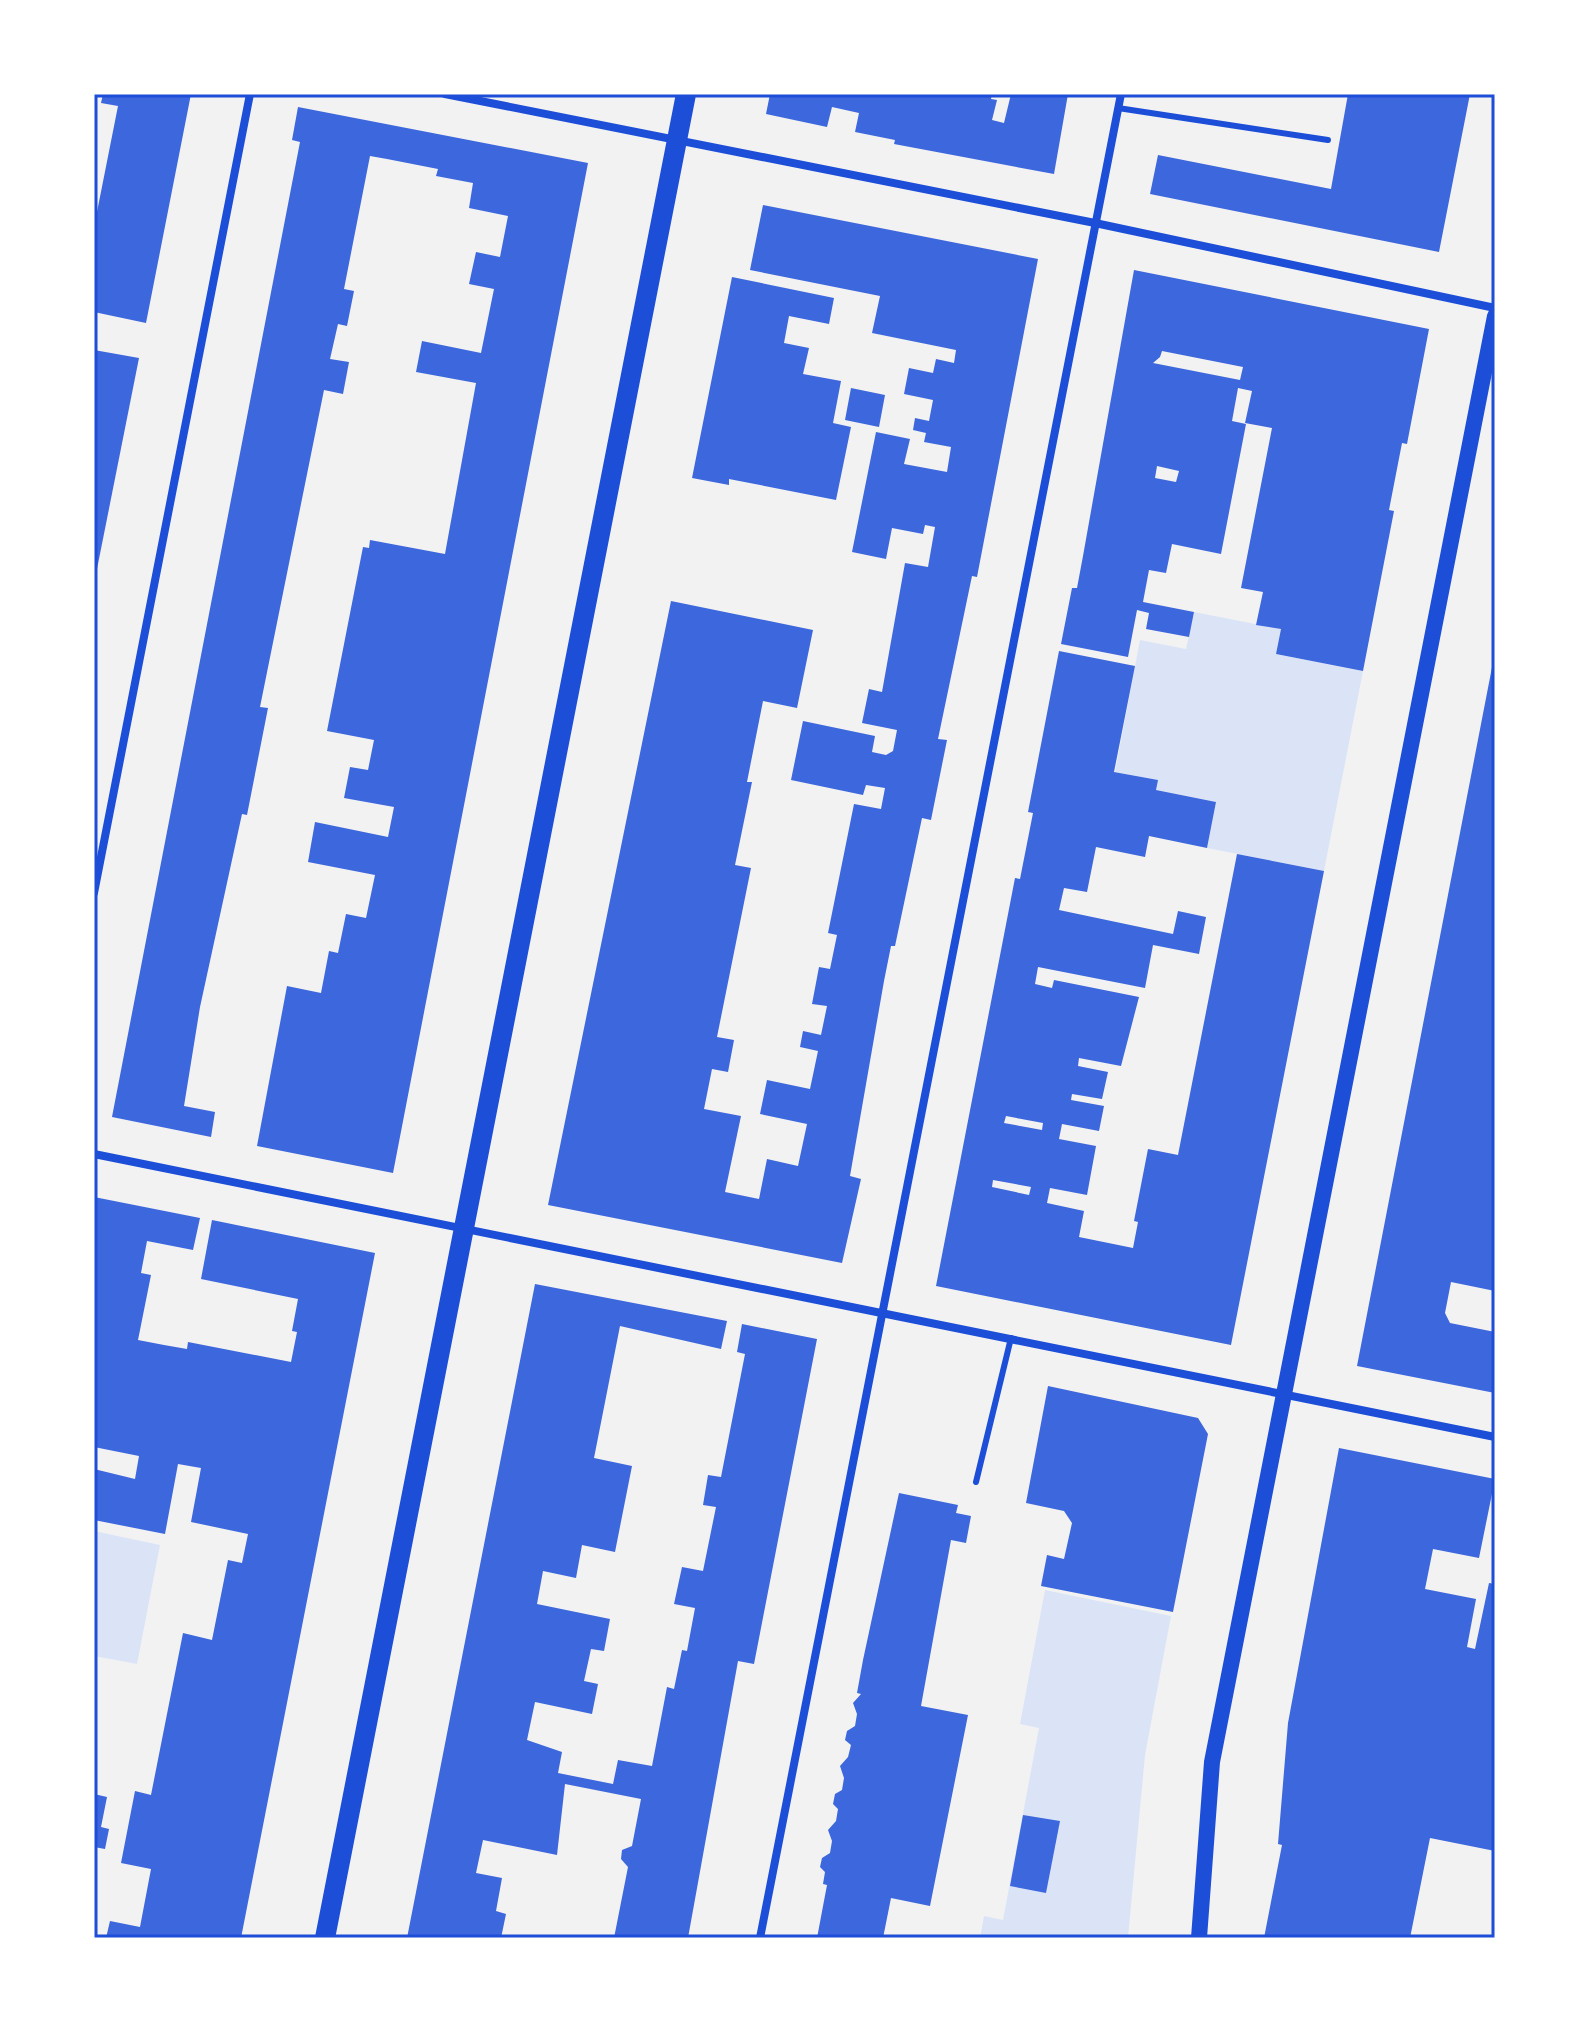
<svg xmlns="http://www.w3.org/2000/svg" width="1589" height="2032" font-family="Lato,sans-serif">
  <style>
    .green { fill: #dbe4f7 }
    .building { fill: #3d67dc; fill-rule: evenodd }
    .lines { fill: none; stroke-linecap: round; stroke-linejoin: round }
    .service { stroke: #1d4ed8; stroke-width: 6 }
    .minor { stroke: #1d4ed8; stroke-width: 8 }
    .secondary { stroke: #1d4ed8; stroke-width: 16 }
    .primary { stroke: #1d4ed8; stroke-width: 20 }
    .neatline { fill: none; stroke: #1d4ed8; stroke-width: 3 }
  </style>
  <rect width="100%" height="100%" fill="#f2f2f2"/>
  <g class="green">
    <path d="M1194 612 1281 629 1276 654 1363 671 1324 871 1207 848 1216 802 1156 790 1157 780 1115 772 1140 640 1186 649Z"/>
    <path d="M94 1531 160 1545 137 1664 94 1656Z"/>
    <path d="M1045 1590 1171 1616 1145 1755 1128 1938H980L984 1916 1003 1920 1039 1728 1020 1724Z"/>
  </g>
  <g class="building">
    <path d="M103 94H191L146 323 94 312V227L118 106 101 103Z"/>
    <path d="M770 94H992L991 99 997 100 992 120 1004 123 1011 94H1068L1054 174 894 144 895 140 855 132 859 113 832 107 827 127 766 114Z"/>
    <path d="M1348 94H1470L1439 252 1150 194 1158 155 1331 189Z"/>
    <path d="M298 107 588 163 393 1173 257 1146 287 986 321 993 329 951 338 953 346 914 366 918 375 875 308 862 315 822 388 837 394 807 344 798 350 767 368 770 374 740 327 731 363 547 369 548 370 540 445 554 476 383 416 372 422 341 481 353 494 289 469 284 476 252 500 257 508 216 469 208 473 183 436 176 438 169 387 159 370 156 344 289 354 291 347 326 338 324 330 359 349 362 343 394 324 390 260 707 268 708 247 815 242 814 200 1007 184 1106 215 1112 211 1137 112 1117 300 142 292 140Z"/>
    <path d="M763 205 1038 259 977 577 972 576 938 739 947 740 931 820 922 818 895 946H891L884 981 850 1176 861 1179 842 1263 548 1205 671 601 813 630 797 708 763 701 747 782H752L735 865 751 868 717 1037 734 1040 728 1072 712 1069 704 1109 741 1116 725 1192 759 1199 767 1159 798 1166 807 1124 760 1114 767 1080 810 1089 818 1051 800 1047 803 1031 821 1035 827 1006 812 1004 819 967 830 969 837 935 828 933 854 804 881 809 885 788 866 785 863 795 791 780 803 721 875 736 872 752 886 755 893 751 897 730 862 723 869 689 882 692 905 563 928 567 935 527 925 525 923 534 892 528 886 559 852 552 876 432 910 439 904 464 947 472 951 447 924 442 926 433 913 430 915 418 929 421 933 400 904 394 909 368 933 373 936 359 954 363 956 350 872 333 880 296 750 270Z"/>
    <path d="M1134 270 1429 329 1407 444 1402 443 1389 510 1394 511 1363 671 1276 654 1281 629 1256 625 1263 592 1241 588 1272 428 1245 423 1252 391 1238 388 1232 421 1246 424 1221 554 1172 544 1166 573 1149 570 1143 602 1194 612 1189 637 1146 629 1149 613 1137 610 1128 657 1061 644 1072 588H1077L1083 556ZM1162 351 1243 367 1240 380 1153 363 1160 357ZM1157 466 1179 471 1176 482 1155 478Z"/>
    <path d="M732 277 834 298 829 324 789 316 784 343 809 348 803 374 841 381 833 423 851 427 836 500 729 479V485L692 478Z"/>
    <path d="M94 350 139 358 95 579H94Z"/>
    <path d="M851 388 885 395 879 427 845 420Z"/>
    <path d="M1059 651 1135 666 1114 772 1158 780 1156 790 1216 802 1207 848 1149 836 1145 857 1096 847 1087 892 1064 888 1059 910 1173 934 1178 911 1206 917 1199 954 1153 945 1145 988 1038 967 1035 984 1052 988 1054 980 1139 997 1121 1066 1079 1058 1078 1066 1108 1072 1102 1099 1072 1094 1071 1100 1104 1106 1099 1131 1062 1124 1059 1139 1096 1146 1087 1195 1050 1188 1047 1203 1084 1211 1079 1237 1133 1248 1138 1222 1134 1221 1148 1149 1178 1155 1237 854 1324 871 1231 1345 936 1286 1015 878 1020 879 1033 813 1028 812ZM1006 1116 1043 1123 1042 1130 1004 1123ZM993 1180 1031 1187 1029 1195 992 1187Z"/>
    <path d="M1493 662 1495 1291 1451 1282 1445 1313 1450 1323 1495 1332V1393L1357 1366Z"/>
    <path d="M94 1197 200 1218 193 1250 147 1241 141 1273 151 1275 138 1340 164 1345 187 1349 188 1342 291 1362 297 1332 292 1331 298 1299 201 1279 212 1220 375 1253 241 1938H106L110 1921 140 1927 151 1869 121 1863 135 1791 151 1795 183 1633 212 1640 228 1560 242 1563 248 1534 191 1522 201 1468 178 1464 165 1534 94 1520V1469L135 1479 139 1456 94 1447Z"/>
    <path d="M535 1284 727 1321 721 1349 620 1326 594 1458 632 1466 615 1552 582 1545 576 1578 543 1571 537 1604 610 1619 604 1651 591 1649 584 1681 598 1684 592 1714 535 1702 527 1740 562 1752 558 1773 613 1784 618 1760 652 1766 667 1687 674 1689 682 1650 687 1651 695 1608 674 1604 682 1567 703 1571 716 1507 703 1505 708 1475 721 1477 745 1354 737 1352 742 1324 817 1339 754 1664 738 1661 688 1938H614L628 1867 621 1859 622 1850 632 1846 641 1799 565 1784 557 1855 483 1840 476 1873 502 1878 496 1911 506 1914 501 1938H407Z"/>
    <path d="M1048 1386 1198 1418 1208 1434 1173 1612 1041 1586 1047 1555 1064 1559 1072 1523 1064 1511 1026 1503Z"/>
    <path d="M1339 1448 1495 1479 1479 1558 1433 1549 1425 1589 1476 1599 1467 1647 1475 1649 1489 1583 1495 1584V1851L1430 1838 1410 1938H1264L1282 1845 1278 1844 1288 1723Z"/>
    <path d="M899 1493 958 1505 956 1513 971 1516 966 1543 951 1540 921 1706 968 1715 930 1906 891 1898 883 1938H817L827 1885 823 1884 825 1872 820 1867 822 1858 830 1853 832 1841 828 1830 836 1821 838 1809 833 1804 835 1794 842 1790 844 1778 840 1766 848 1757 851 1745 845 1740 847 1731 855 1726 857 1714 853 1703 861 1694 857 1693 863 1660Z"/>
    <path d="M94 1794 107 1797 101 1827 109 1829 105 1849 94 1847Z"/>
    <path d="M1023 1815 1060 1821 1046 1893 1010 1886Z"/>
  </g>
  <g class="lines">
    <g class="service">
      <path d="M1118 108 1328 140"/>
      <path d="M976 1482 1011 1338"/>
    </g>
    <g class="minor">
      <path d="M445 94 1095 223 1495 308"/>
      <path d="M94 893 250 94"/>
      <path d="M94 1154 1495 1437"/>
      <path d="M760 1938 1121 94"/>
    </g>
    <path class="secondary" d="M1199 1938 1212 1762 1495 316"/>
    <path class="primary" d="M325 1938 686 94"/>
  </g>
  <rect width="1589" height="2032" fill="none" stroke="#ffffff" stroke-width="192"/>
  <rect x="96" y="96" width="1397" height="1840" class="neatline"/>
</svg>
